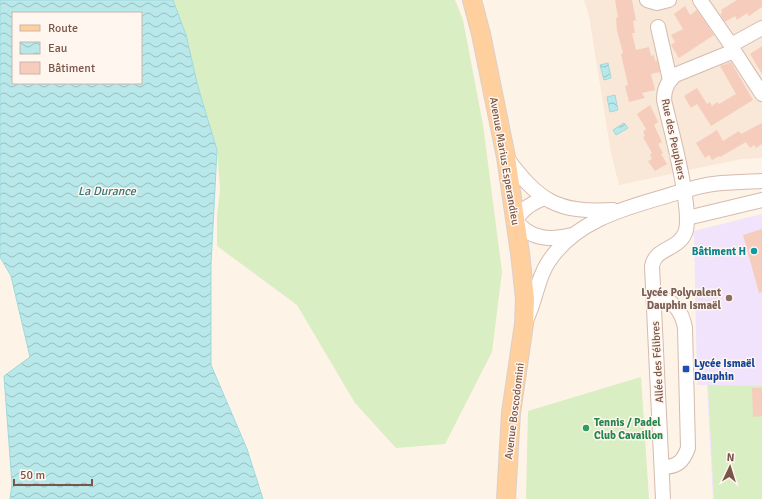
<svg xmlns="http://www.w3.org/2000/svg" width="762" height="499" font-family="Signika,sans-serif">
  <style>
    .residential { fill: #f9e7d7 }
    .education { fill: #f0e3fb }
    .grass { fill: #d9eec3 }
    .water { fill: url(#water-waves); stroke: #9edadd; fill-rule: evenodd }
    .building { fill: #f6cdbc }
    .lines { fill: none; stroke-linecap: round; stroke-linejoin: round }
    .minor-casing { stroke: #d4bbae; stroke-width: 16 }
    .major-casing { stroke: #dacfcc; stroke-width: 20 }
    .minor { stroke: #fff; stroke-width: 14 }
    .major { stroke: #ffd09d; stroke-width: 18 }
    .culture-dot { fill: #0f9aa8; stroke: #fff7ef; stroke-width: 1.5 }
    .education-dot { fill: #8d6e63; stroke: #fff7ef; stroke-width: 1.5 }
    .transit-dot { fill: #1a4fb4; stroke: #fff7ef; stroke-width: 1.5 }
    .leisure-dot { fill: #2e9e5b; stroke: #fff7ef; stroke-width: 1.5 }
    .labels { text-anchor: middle; stroke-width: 3; stroke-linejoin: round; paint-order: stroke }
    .street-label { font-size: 11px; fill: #7b5548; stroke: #fff7ef }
    .culture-label { font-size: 11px; font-weight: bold; fill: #0d838f; stroke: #fff7ef; text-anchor: end }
    .education-label { font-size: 11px; font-weight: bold; fill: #785e54; stroke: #fff7ef; text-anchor: end }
    .transit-label { font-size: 11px; font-weight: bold; fill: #164399; stroke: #fff7ef; text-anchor: start }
    .leisure-label { font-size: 11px; font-weight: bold; fill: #27864d; stroke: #fff7ef; text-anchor: start }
    .water-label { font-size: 12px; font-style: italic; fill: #37767a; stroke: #fff7ef }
  </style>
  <defs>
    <pattern id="water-waves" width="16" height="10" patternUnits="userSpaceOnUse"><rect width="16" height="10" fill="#b9e8ea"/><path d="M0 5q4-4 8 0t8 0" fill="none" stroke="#9bbfc0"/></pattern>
  </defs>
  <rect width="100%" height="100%" fill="#fef3e7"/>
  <path class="residential" d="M584 0H762V158L741 159 619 185 611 153 589 16Z"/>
  <path class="education" d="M762 214V499H713L707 385H697L694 231Z"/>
  <g class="grass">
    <path d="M173 0H455L463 20 483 125 502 272 492 352 445 444 396 448 355 403 297 305 217 246V215L220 190 217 150 198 87 186 35Z"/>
    <path d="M641 377 649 499H526L528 411Z"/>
    <path d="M708 385 762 386V499H714Z"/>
  </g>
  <g class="water">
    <path d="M0 0H173L186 35 198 87 217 150 211 265V365L247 449 263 499H10L12 484 4 376 30 357 11 276 0 257ZM13 13H141V83H13Z"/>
    <path d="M608 63 611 78 604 80 600 65Z"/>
    <path d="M615 95 618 110 610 112 607 97Z"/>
    <path d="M624 123 628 128 616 135 613 130Z"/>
  </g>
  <g class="building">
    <path d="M615 0H632L636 20 633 21 635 33H632L636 50 649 47 651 56 654 55 655 61 657 60 660 72 651 74 655 90 642 93 645 98 629 102 625 86 628 85 621 54 623 53 617 31 616 18 618 17Z"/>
    <path d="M737 0H762V7L749 16 747 13 737 20 735 16 725 22 720 14 722 13 721 10Z"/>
    <path d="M685 6 690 15 697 10 714 35 679 58 671 45 675 42 671 35 683 29 674 14Z"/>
    <path d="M762 46V74L750 54Z"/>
    <path d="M731 62 753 100 711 126 697 104 691 108 684 96 697 88 707 104 710 102 712 106 717 102 719 104 736 94 720 66Z"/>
    <path d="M650 105 658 122 654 125 662 142 658 144 663 153 661 154 667 164 655 171 648 161 652 159 650 155 652 153 643 137 645 136 643 132 646 129 637 114Z"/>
    <path d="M762 123V144L756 148 754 145 750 148 746 142 720 157 719 156 712 160 709 155 705 158 696 143 717 130 723 141 739 131 741 134Z"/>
    <path d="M762 229V292L759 293 743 235Z"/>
    <path d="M752 388H762V416L753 417Z"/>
  </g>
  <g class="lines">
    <defs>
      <g id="minor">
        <path d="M647 0 657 3 669 0"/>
        <path d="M700 0 731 45"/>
        <path d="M658 27 670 80"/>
        <path d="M734 51 762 94"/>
        <path d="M506 157C539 201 556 213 613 210"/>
        <path d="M544 198C531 204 523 208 516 220 528 239 551 241 572 235"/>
        <path d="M687 218 762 200"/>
        <path d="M654 298C673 298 682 311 685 328L688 448C683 462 677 467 662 467"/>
        <path d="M526 320C536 301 537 278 549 261 575 222 621 209 663 197 680 192 697 186 713 184 730 182 746 182 762 181"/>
        <path d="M663 499 652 266C655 248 678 250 685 233 694 212 670 126 664 100 664 89 667 83 675 75L734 51 731 45 762 28"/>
      </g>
      <path id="major" d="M472 0 481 34 506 157 520 253 525 299 524 324 511 413 506 499"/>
    </defs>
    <use href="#minor" class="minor-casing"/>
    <use href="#major" class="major-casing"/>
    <use href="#minor" class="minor"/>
    <use href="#major" class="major"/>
  </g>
  <circle class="culture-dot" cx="754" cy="251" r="4"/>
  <circle class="education-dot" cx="729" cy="298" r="4"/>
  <rect class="transit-dot" x="682" y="365" width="8" height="8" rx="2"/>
  <circle class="leisure-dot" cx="586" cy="428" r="4"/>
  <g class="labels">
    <g class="street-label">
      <text transform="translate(674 139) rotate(78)" y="4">Rue des Peupliers</text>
      <text transform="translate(505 161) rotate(80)" y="4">Avenue Marius Esperandieu</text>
      <text transform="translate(657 362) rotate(-93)" y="4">Allée des Félibres</text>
      <text transform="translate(514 411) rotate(-83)" y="4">Avenue Boscodomini</text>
    </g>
    <g class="culture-label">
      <text x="746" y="255">Bâtiment H</text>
    </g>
    <g class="education-label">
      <text x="721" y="296">Lycée Polyvalent<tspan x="721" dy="13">Dauphin Ismaël</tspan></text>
    </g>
    <g class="transit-label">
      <text x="694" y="367">Lycée Ismaël<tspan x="694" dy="13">Dauphin</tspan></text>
    </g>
    <g class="leisure-label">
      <text x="594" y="426">Tennis / Padel<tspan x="594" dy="13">Club Cavaillon</tspan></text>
    </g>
    <g class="water-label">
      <text x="107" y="195">La Durance</text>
    </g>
  </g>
  <rect x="12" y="12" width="130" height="72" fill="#fff7ef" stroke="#cab6ac"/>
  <rect x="20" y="25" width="20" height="6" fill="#ffd09d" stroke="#cab6ac"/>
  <text x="48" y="32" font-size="12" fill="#7b5548">Route</text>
  <rect x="20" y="42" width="20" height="12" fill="url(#water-waves)" stroke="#cab6ac"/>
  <text x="48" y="52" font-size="12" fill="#7b5548">Eau</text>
  <rect x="20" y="62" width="20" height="12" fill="#f6cdbc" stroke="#cab6ac"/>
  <text x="48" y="72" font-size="12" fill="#7b5548">Bâtiment</text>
  <g transform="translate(730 467) rotate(4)" stroke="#fff7ef" stroke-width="3" paint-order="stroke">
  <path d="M0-3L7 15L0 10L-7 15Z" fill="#7b5548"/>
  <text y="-6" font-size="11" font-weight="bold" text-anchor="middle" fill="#7b5548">N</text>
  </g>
  <path d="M14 479v6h78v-6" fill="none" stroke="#7b5548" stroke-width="2"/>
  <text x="20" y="479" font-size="12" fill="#7b5548" stroke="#fff7ef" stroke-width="3" paint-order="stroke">50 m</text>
</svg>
